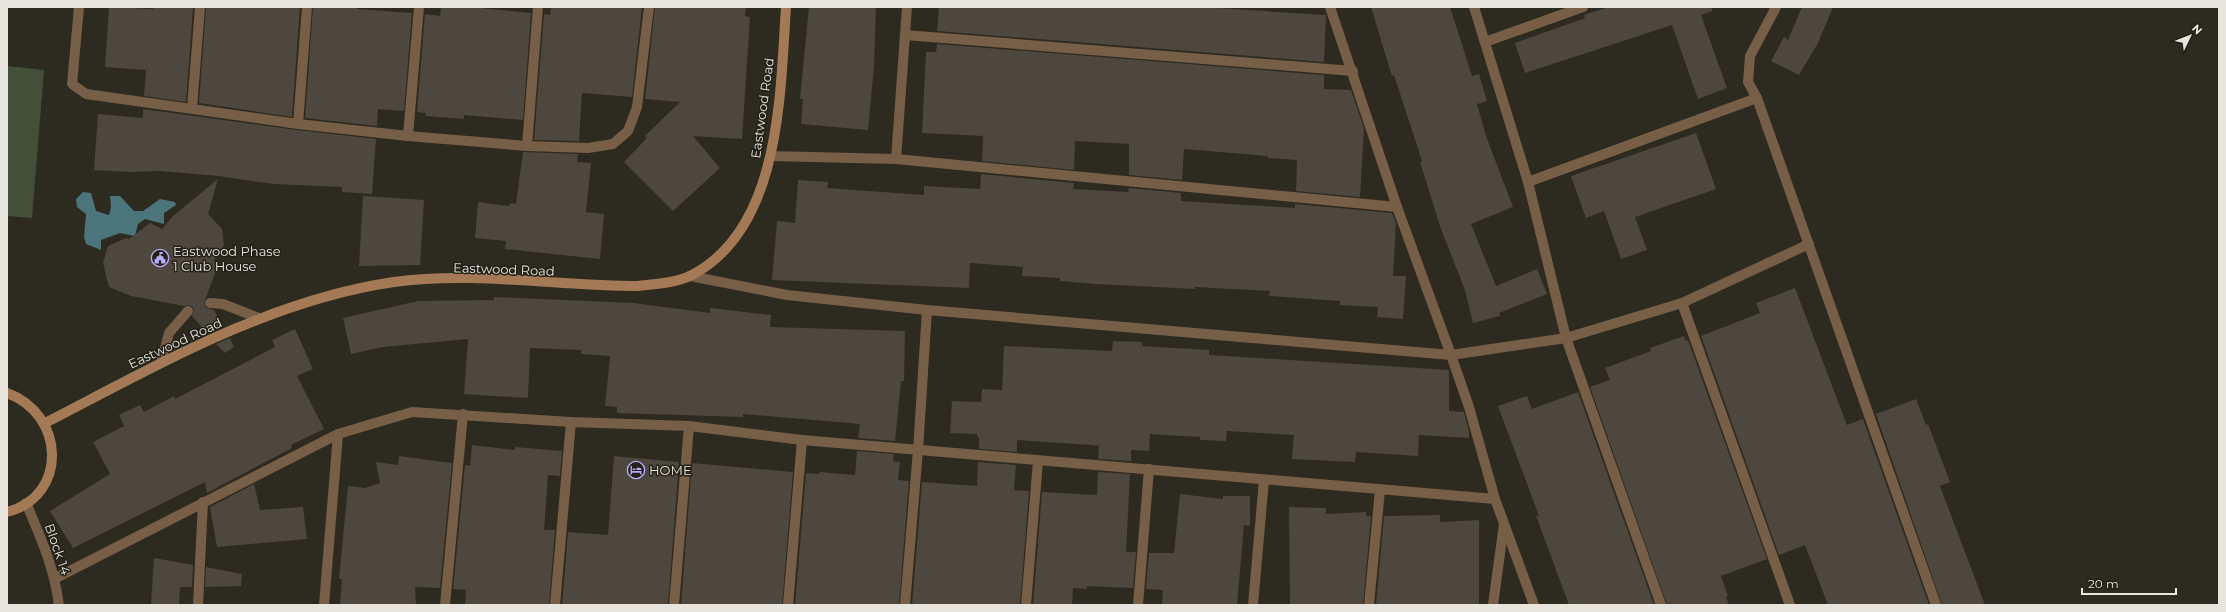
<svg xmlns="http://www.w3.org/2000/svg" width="2226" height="612" font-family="Montserrat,sans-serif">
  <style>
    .green { fill: #434f38 }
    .water { fill: #4c747b }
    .building { fill: #4d473e }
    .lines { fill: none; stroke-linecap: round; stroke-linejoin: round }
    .lane { stroke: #775e47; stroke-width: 10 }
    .street { stroke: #775e47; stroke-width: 10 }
    .secondary { stroke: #a37a55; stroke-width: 10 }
    .labels { text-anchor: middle; stroke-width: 3; stroke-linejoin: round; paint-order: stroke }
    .street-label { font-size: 13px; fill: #e7e5de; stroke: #232017 }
    .poi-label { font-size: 13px; fill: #e7e5de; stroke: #232017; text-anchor: start }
  </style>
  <rect width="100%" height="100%" fill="#2d2a20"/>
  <path class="green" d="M7 66 44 70 32 218 7 216Z"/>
  <path class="water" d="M83 192 91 193 96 211 109 215 111 207 110 196H120L134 211H143L160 199 175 202 176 205 164 213V224L145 219 138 224 135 236 120 233 101 240V250L86 244 84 237 86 214 77 207 76 199Z"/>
  <g class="building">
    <path d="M109 7 153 9 154 7H193L186 102 144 96 146 70 105 67Z"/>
    <path d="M206 7H300L292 117 199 103Z"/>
    <path d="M313 7H357V9L412 13 404 111 378 109 377 126 305 118Z"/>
    <path d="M441 7 481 8 531 13 523 120 464 115V119L425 116 426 113 417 112 425 14 440 16Z"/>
    <path d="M551 7H642L632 97 582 93 579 141 534 140 544 14 550 15Z"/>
    <path d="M655 7H746L745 16 750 17 742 139 693 136 720 168 673 211 624 162 647 138 645 136 680 102 645 99Z"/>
    <path d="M809 7H876L874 67 868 130 801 124 803 99H800Z"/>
    <path d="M939 7H1202L1326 15 1324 62 937 31Z"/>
    <path d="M1371 7H1450L1472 76 1479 74 1487 101 1477 104 1486 136 1513 207 1471 224 1496 286 1537 269 1547 294 1499 313 1500 316 1473 323 1465 290 1441 229 1420 162 1422 161 1394 75 1392 76 1384 50Z"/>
    <path d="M1609 7H1712V11L1701 15 1727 88 1698 99 1672 25 1525 73 1515 43 1585 18 1584 15Z"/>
    <path d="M1802 7H1833L1818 43 1799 75 1771 61 1784 37 1788 40Z"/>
    <path d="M937 44 1324 75V89L1351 90 1364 128 1360 197 1296 191 1297 160 1268 158V156L1184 149 1182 180 1129 175V144L1075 141 1074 170 982 161 983 136 922 133 926 52H936Z"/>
    <path d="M143 109 297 130 376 139 372 194 342 192V187L274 184 218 176 161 171 130 172 94 170 98 114 143 118Z"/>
    <path d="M1696 133 1716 189 1635 217 1647 250 1621 259 1604 211 1586 218 1571 176Z"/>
    <path d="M523 152 578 154 577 162 591 163 586 212 604 214 600 259 505 249 506 241 475 238 478 202 509 206 510 203 516 204Z"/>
    <path d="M981 174 1074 183 1073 189 1128 192 1129 188 1181 193V201L1295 208V204L1392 213 1396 223 1393 276H1406L1403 319 1377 317 1378 307 1340 305V301L1269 296 1270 291 1195 287V289L1095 284 1060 281V278L1022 276 1023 267 970 263 969 288 772 280 777 221 795 223 798 180 828 182 827 188 924 195V186L980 189Z"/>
    <path d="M218 179 208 214 222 229 224 245 214 260 218 265 204 303 206 308 214 310 223 327 208 334 192 316 194 309 190 305 184 306 131 296 109 287 103 263 108 246 126 238 129 239 150 223 162 229 173 216Z"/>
    <path d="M363 196 424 200 420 265 359 266Z"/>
    <path d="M1795 288 1847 425 1863 419 1929 605H1828L1805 545 1779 555 1701 336 1760 313 1756 303Z"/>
    <path d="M494 297 633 303 710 313V308L771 315 770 327 905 331 904 381H901L895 441 858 438 860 424 743 414V417L617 413V407L605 406 610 356 581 354V350L530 348 528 398 464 394 468 339 383 347 351 354 343 318 418 301 494 300Z"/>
    <path d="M295 329 313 369 297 376 324 429 291 445 292 448 207 493 205 482 73 548 50 511 110 474 93 442 124 426 119 415 140 405 144 412 174 396 175 399 275 347 272 340Z"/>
    <path d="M1684 336 1686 341 1688 340 1767 559 1721 576 1728 596 1726 597 1729 605H1667L1590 387 1610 380 1605 368 1651 351 1650 348Z"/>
    <path d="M230 338 234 347 225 353 216 344Z"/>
    <path d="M1113 341 1142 342V346L1209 350V355L1449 370V411L1464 412 1469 431V438L1419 435 1418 456 1356 452 1355 462 1292 459 1294 435 1227 431 1226 441 1200 440V437L1150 434 1149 451 1131 450V461L1098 459 1099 446 1091 445 1017 440V452L979 449V437H977V434L950 433 952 401 981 402 982 389 1002 390 1004 346 1112 351Z"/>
    <path d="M1578 392 1654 605H1569L1536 516H1539L1498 406 1527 396 1532 409Z"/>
    <path d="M1916 399 1926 425 1928 424 1950 482 1940 486 1985 605H1942L1876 414Z"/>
    <path d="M472 445 515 450V447L562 451 560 476 548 475 544 530H555L549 605H465L466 590 453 589 465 465 470 466Z"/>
    <path d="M857 451 894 454 893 461 900 462 898 480 909 481 899 605H795L806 473 819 474 820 472 855 475Z"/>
    <path d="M399 456 452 463 440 588 415 587 416 605H340L342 579H339L348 486 365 488 380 483 376 462 398 465Z"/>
    <path d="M614 456 679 462 668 605H562L568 532 608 535Z"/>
    <path d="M978 462 1016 465 1014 490 1029 491 1020 605H912L922 482 977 486Z"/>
    <path d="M692 463 793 472 782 605H681Z"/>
    <path d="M1098 472 1130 474 1126 552H1136L1133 588 1087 586V589L1073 588 1072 605H1033L1042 492 1097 495Z"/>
    <path d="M254 484 260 510 303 507 307 539 217 547 210 507Z"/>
    <path d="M1180 494 1223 499V496H1250V526L1244 525 1237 605H1162L1163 590 1146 589 1149 553H1174Z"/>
    <path d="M1289 507 1326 508V514L1366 512V516H1371L1363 605H1290Z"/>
    <path d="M1440 515V522L1479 520V605H1376L1384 516Z"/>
    <path d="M154 558 193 565 192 587H180L179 605H151Z"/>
    <path d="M206 567 242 574 241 586 205 587Z"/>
  </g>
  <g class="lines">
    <g class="lane">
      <path d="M210 303 223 304 259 318"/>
      <path d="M161 363 169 333 188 311"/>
    </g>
    <g class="street">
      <path d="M79 7 72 84 86 94 298 124 408 136 527 146 588 148 613 144 628 131 637 107 649 7"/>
      <path d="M1330 7 1397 207 1451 355 1469 407 1495 499 1534 605"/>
      <path d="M1474 7 1528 182 1566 338 1661 605"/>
      <path d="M1776 7 1750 56 1748 82 1757 98 1936 605"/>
      <path d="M905 35 1353 71"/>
      <path d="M1485 42 1583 7"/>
      <path d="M192 108 200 7"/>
      <path d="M298 124 307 7"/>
      <path d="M408 136 419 7"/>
      <path d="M527 146 538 7"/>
      <path d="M770 156 896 159 1397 207"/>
      <path d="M896 159 907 7"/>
      <path d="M1528 182 1757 98"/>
      <path d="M690 276 787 295 927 310 1451 355 1566 338 1682 303 1809 244"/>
      <path d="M1682 303 1790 605"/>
      <path d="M26 503C41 538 54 567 59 605"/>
      <path d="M56 578 338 434 412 412 571 422 689 426 802 440 1495 499"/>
      <path d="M198 605 203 502"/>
      <path d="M324 605 338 434"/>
      <path d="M445 605 463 414"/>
      <path d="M555 605 571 422"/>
      <path d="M674 605 689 426"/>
      <path d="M788 605 802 440"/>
      <path d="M905 605 918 450 927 310"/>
      <path d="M1026 605 1038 461"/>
      <path d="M1138 605 1149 469"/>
      <path d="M1253 605 1264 480"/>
      <path d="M1369 605 1380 490"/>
      <path d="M1493 605 1504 524"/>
    </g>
    <g class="secondary">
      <path d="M7 393C65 414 69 496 7 512"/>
      <path d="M45 423C156 366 269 300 394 282 473 271 558 286 638 286 655 284 676 283 692 275 781 228 780 95 786 7"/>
    </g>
  </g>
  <defs>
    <symbol id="civic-ring" viewBox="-11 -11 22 22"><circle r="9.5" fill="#232017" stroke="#b6acf8" stroke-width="1.5"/><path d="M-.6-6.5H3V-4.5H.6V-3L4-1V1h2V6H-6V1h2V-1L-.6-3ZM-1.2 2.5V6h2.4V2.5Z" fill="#b6acf8"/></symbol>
    <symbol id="hotel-ring" viewBox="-11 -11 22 22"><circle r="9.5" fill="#232017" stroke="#b6acf8" stroke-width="1.5"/><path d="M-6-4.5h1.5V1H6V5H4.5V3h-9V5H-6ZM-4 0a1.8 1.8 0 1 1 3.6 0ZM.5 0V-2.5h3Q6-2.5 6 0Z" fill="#b6acf8"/></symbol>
  </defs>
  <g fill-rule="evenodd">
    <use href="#civic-ring" x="150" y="248" width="20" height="20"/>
    <use href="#hotel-ring" x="626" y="460" width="20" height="20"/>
  </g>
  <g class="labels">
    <g class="street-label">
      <text transform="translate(762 108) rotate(-82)" y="5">Eastwood Road</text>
      <text transform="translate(504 269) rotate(2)" y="5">Eastwood Road</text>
      <text transform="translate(175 343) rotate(-25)" y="5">Eastwood Road</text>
      <text transform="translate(58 549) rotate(71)" y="5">Block 14</text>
    </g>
    <g class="poi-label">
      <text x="173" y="256">Eastwood Phase<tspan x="173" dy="15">1 Club House</tspan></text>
      <text x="649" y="475">HOME</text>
    </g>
  </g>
  <rect width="2226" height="612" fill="none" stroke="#e7e5de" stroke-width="16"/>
  <g transform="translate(2190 36) rotate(47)" stroke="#232017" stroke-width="3" paint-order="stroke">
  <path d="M0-3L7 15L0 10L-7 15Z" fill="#e7e5de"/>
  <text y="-6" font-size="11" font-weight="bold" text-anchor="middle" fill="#e7e5de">N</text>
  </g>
  <path d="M2082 588v6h94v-6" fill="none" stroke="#e7e5de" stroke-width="2"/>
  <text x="2088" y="588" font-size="12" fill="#e7e5de" stroke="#232017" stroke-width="3" paint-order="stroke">20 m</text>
</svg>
